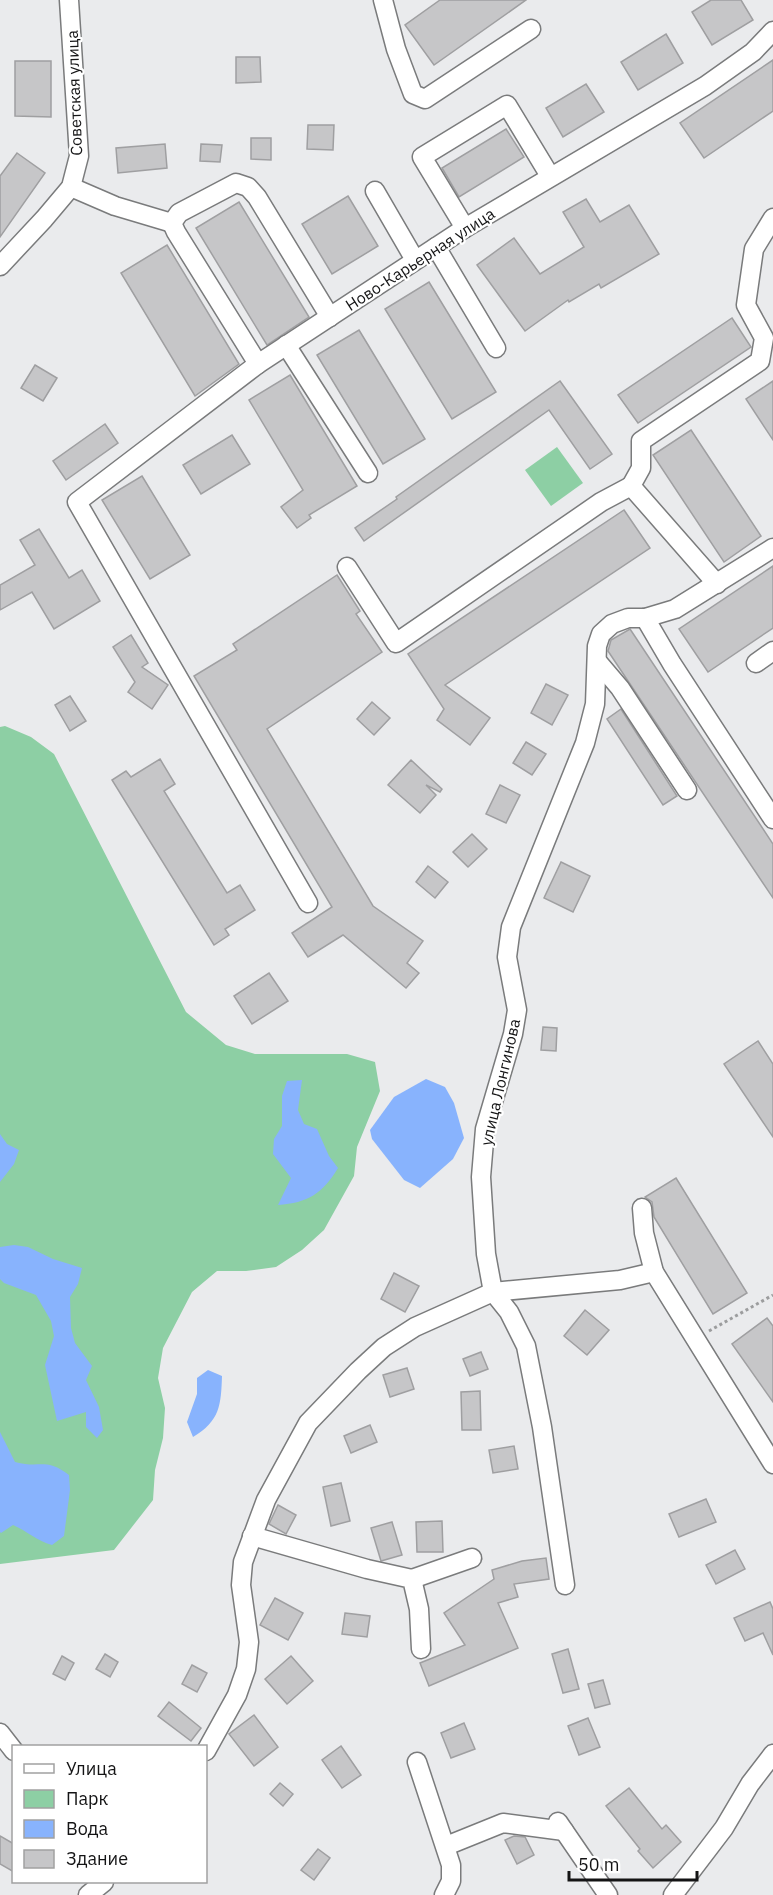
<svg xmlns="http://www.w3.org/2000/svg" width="773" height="1895" font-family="'IBM Plex Sans',sans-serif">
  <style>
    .green { fill: #8dcfa4 }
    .water { fill: #88b3fd }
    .building { fill: #c6c6c8; stroke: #9f9fa1; stroke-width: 1.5 }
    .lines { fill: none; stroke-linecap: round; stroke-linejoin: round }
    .minor-casing { stroke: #7a7b7c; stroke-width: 21 }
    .path { stroke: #9c9d9e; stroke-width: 3; stroke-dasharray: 3 3; stroke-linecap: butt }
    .minor { stroke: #fff; stroke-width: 18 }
    .labels { text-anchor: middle; stroke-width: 4.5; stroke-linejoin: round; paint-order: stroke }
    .street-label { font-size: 16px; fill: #141415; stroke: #fff }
  </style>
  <rect width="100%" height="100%" fill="#eaebed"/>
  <g class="green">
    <path d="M557 447 583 483 551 506 525 470Z"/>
    <path d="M5 726 31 737 54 754 186 1012 226 1045 255 1054H347L375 1062 380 1091 357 1147 354 1176 324 1230 302 1250 276 1267 246 1271H217L192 1292 163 1348 158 1378 165 1408 163 1438 155 1470 153 1500 114 1550 0 1564V727Z"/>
  </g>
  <g class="water">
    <path d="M426 1079 445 1087 454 1103 464 1138 453 1159 420 1188 404 1180 372 1139 370 1130 394 1097Z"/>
    <path d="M302 1080 298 1110 304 1124 317 1129 329 1156 338 1168C323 1193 308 1203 278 1205L291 1178 273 1154 274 1139 282 1126V1096L287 1081Z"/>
    <path d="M0 1134 7 1144 19 1150 14 1164 0 1182Z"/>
    <path d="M14 1245 28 1247 53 1259 82 1268 78 1284 70 1297 71 1328 75 1343 92 1366 86 1380 99 1407 103 1430 97 1438 86 1427V1412L57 1421 45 1365 54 1336 51 1321 36 1295 4 1283 0 1279V1247Z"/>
    <path d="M208 1370 222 1376C221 1405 220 1421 193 1437L187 1422 197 1394V1378Z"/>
    <path d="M0 1432 15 1462C40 1469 45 1457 69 1475L70 1490 64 1536 52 1545C37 1541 27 1531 13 1525L1 1533 0 1532Z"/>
  </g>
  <g class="building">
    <path d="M440 0H526L434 65 405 25Z"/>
    <path d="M711 0H741L753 20 712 45 692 12Z"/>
    <path d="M666 34 683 63 638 90 621 62Z"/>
    <path d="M236 57H260L261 82 236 83Z"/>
    <path d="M773 60V111L704 158 680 123Z"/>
    <path d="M15 61H51V117L15 116Z"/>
    <path d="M586 84 604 112 563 137 546 108Z"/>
    <path d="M308 125H334L333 150 307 149Z"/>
    <path d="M506 129 524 157 459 197 442 168Z"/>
    <path d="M251 138H271V160L251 159Z"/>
    <path d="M165 144 167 168 118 173 116 148Z"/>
    <path d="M201 144 222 145 220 162 200 161Z"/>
    <path d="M17 153 45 173 0 237V176Z"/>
    <path d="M348 196 378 246 332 274 302 224Z"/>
    <path d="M586 199 600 222 629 205 659 254 601 288 599 284 569 302 568 300 525 331 477 265 514 238 540 274 584 247 563 212Z"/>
    <path d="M239 202 309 317 267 345 196 228Z"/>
    <path d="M167 245 239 364 195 396 121 273Z"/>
    <path d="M429 282 496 392 452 419 385 309Z"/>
    <path d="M732 318 751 347 638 423 618 395Z"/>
    <path d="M359 330 425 439 383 464 317 355Z"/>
    <path d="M35 365 57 378 43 401 21 388Z"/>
    <path d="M290 375 357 486 309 515 311 518 297 528 281 507 303 490 249 400Z"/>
    <path d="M560 381 612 454 590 469 549 410 364 541 355 528 397 499 396 497Z"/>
    <path d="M773 381V440L746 399Z"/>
    <path d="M105 424 118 443 66 480 53 461Z"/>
    <path d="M691 430 761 536 724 562 653 455Z"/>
    <path d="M232 435 250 464 201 494 183 465Z"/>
    <path d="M142 476 190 555 150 579 102 500Z"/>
    <path d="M624 510 650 548 445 685 490 718 470 745 437 720 444 709 408 654Z"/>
    <path d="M39 529 69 578 82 570 100 601 54 629 32 592 0 610V585L35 565 20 540Z"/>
    <path d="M773 566V628L708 672 679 629Z"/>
    <path d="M337 575 360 611 356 614 382 652 267 729 373 906 423 941 407 963 419 973 406 988 343 935 308 957 292 933 332 907 194 676 237 650 233 644Z"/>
    <path d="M630 629 773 844V898L608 651 611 640Z"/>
    <path d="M131 635 148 663 142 667 168 685 152 709 128 692 135 682 113 647Z"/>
    <path d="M546 684 568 695 552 725 531 713Z"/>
    <path d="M70 696 86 721 70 731 55 705Z"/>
    <path d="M372 702 390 718 374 735 357 719Z"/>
    <path d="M621 709 677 796 663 805 607 719Z"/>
    <path d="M526 742 546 754 532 775 513 763Z"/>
    <path d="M160 759 175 784 164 791 227 893 240 885 255 910 225 929 229 935 214 945 112 780 126 771 131 777Z"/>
    <path d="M411 760 442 789 440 792 426 785 436 795 420 813 388 785Z"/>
    <path d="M500 785 520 795 506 823 486 814Z"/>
    <path d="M472 834 487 849 468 867 453 852Z"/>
    <path d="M561 862 590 876 573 912 544 898Z"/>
    <path d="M428 866 448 882 435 898 416 882Z"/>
    <path d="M269 973 288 1001 252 1024 234 996Z"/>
    <path d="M543 1027 557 1028 556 1051 541 1050Z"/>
    <path d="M758 1041 773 1064V1137L724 1064Z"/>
    <path d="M676 1178 747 1293 713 1314 654 1217 652 1202 645 1197Z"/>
    <path d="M394 1273 419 1286 405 1312 381 1299Z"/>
    <path d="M585 1310 609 1330 587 1355 564 1336Z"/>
    <path d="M767 1318 773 1326V1402L732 1344Z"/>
    <path d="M481 1352 488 1369 470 1376 463 1359Z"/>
    <path d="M407 1368 414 1389 390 1397 383 1375Z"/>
    <path d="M480 1391 481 1430H462L461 1392Z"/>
    <path d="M370 1425 377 1442 351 1453 344 1436Z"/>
    <path d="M514 1446 518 1469 493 1473 489 1450Z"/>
    <path d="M341 1483 350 1521 331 1526 323 1487Z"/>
    <path d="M706 1499 716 1522 679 1537 669 1514Z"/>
    <path d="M278 1505 296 1515 286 1534 269 1524Z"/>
    <path d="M442 1521 443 1552H417L416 1522Z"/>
    <path d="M392 1522 402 1555 381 1561 371 1528Z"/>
    <path d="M735 1550 745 1569 716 1584 706 1565Z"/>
    <path d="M546 1558 549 1579 514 1584 518 1597 498 1603 518 1648 429 1686 420 1663 465 1645 444 1613 494 1579 492 1570 522 1561Z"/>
    <path d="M275 1598 303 1613 288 1640 260 1625Z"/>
    <path d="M770 1602 773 1609V1655L763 1633 745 1641 734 1618Z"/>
    <path d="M345 1613 370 1616 367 1637 342 1634Z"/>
    <path d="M568 1649 579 1689 563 1693 552 1654Z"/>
    <path d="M105 1654 118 1662 110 1677 96 1669Z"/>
    <path d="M62 1656 74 1663 65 1680 53 1674Z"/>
    <path d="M291 1656 313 1681 287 1704 265 1679Z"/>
    <path d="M192 1665 207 1673 197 1692 182 1684Z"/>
    <path d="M603 1680 610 1704 595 1708 588 1684Z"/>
    <path d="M169 1702 201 1728 191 1741 158 1716Z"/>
    <path d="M254 1715 278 1747 254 1766 229 1734Z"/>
    <path d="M588 1718 600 1747 579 1755 568 1726Z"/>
    <path d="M464 1723 475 1749 451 1758 441 1733Z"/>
    <path d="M341 1746 361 1775 342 1788 322 1760Z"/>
    <path d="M280 1783 293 1794 283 1806 270 1794Z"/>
    <path d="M629 1788 662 1829 666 1825 681 1842 653 1868 638 1851 640 1849 606 1806Z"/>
    <path d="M0 1836 14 1844V1872L0 1864Z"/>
    <path d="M514 1836 525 1837 534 1855 517 1864 505 1840Z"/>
    <path d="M318 1849 330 1858 314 1880 301 1870Z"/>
  </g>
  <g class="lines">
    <defs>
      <g id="minor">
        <path d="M383 0 396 49 413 94 425 99 531 29"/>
        <path d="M71 187 115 206 172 223"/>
        <path d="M375 191 415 260"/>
        <path d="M465 228 422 157 507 105 550 176"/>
        <path d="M436 247 496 348"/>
        <path d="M0 266 44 219 71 187 79 156 69 0"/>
        <path d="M286 345 368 473"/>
        <path d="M258 364 176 232 172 223 179 213 236 183 248 187 257 197 330 317"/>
        <path d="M347 567 396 643 601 502 631 486"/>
        <path d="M717 584 631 486 641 468V441L760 361 764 338 746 305 754 249 773 218"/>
        <path d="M645 618 672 664 773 819"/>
        <path d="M597 661 620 688 687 790"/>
        <path d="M756 663 773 651"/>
        <path d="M308 903 77 502 258 364 465 228 705 86 753 52 773 31"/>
        <path d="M642 1208 644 1233 654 1272 773 1464"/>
        <path d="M252 1536 367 1569 412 1579 419 1609 421 1649"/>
        <path d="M412 1579 472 1558"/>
        <path d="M565 1585 542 1427 526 1346 509 1312 493 1292 486 1254 481 1177 485 1129 513 1034 517 1010 507 957 511 927 585 743 595 704 597 646 601 634 612 624 628 618H645L675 609 773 548"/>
        <path d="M0 1733 14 1751"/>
        <path d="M206 1751 237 1695 246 1669 249 1642 241 1585 243 1562 266 1500 308 1423 358 1371 384 1347 415 1327 493 1292 620 1280 654 1272"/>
        <path d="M417 1762 451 1865V1881L444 1895"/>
        <path d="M558 1822 608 1895"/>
        <path d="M446 1846 503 1823 564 1831"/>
        <path d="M88 1895 104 1882"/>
        <path d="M673 1895 724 1828 750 1784 773 1754"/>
      </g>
    </defs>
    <use href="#minor" class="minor-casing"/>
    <path class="path" d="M709 1331 773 1295"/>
    <use href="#minor" class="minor"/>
  </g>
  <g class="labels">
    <g class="street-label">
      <text transform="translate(74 93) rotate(-92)" y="6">Советская улица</text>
      <text transform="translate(420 259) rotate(-33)" y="6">Ново-Карьерная улица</text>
      <text transform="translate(500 1082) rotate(-77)" y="6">улица Лонгинова</text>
    </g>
  </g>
  <rect x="12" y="1745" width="195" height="138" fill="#ffffff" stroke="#a1a1a1" stroke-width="1.5"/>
  <rect x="24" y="1764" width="30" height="9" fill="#ffffff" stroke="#a1a1a1" stroke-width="1.5"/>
  <text x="66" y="1775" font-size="18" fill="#141415">Улица</text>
  <rect x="24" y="1790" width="30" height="18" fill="#8dcfa4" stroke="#a1a1a1" stroke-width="1.5"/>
  <text x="66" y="1805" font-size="18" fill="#141415">Парк</text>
  <rect x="24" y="1820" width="30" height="18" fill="#88b3fd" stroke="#a1a1a1" stroke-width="1.5"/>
  <text x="66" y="1835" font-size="18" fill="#141415">Вода</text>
  <rect x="24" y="1850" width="30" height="18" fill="#c6c6c8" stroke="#a1a1a1" stroke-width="1.5"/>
  <text x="66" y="1865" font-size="18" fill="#141415">Здание</text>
  <path d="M569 1871v9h128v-9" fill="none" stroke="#141415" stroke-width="3"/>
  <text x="578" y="1871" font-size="18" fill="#141415" stroke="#ffffff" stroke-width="4.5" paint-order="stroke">50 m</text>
</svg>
